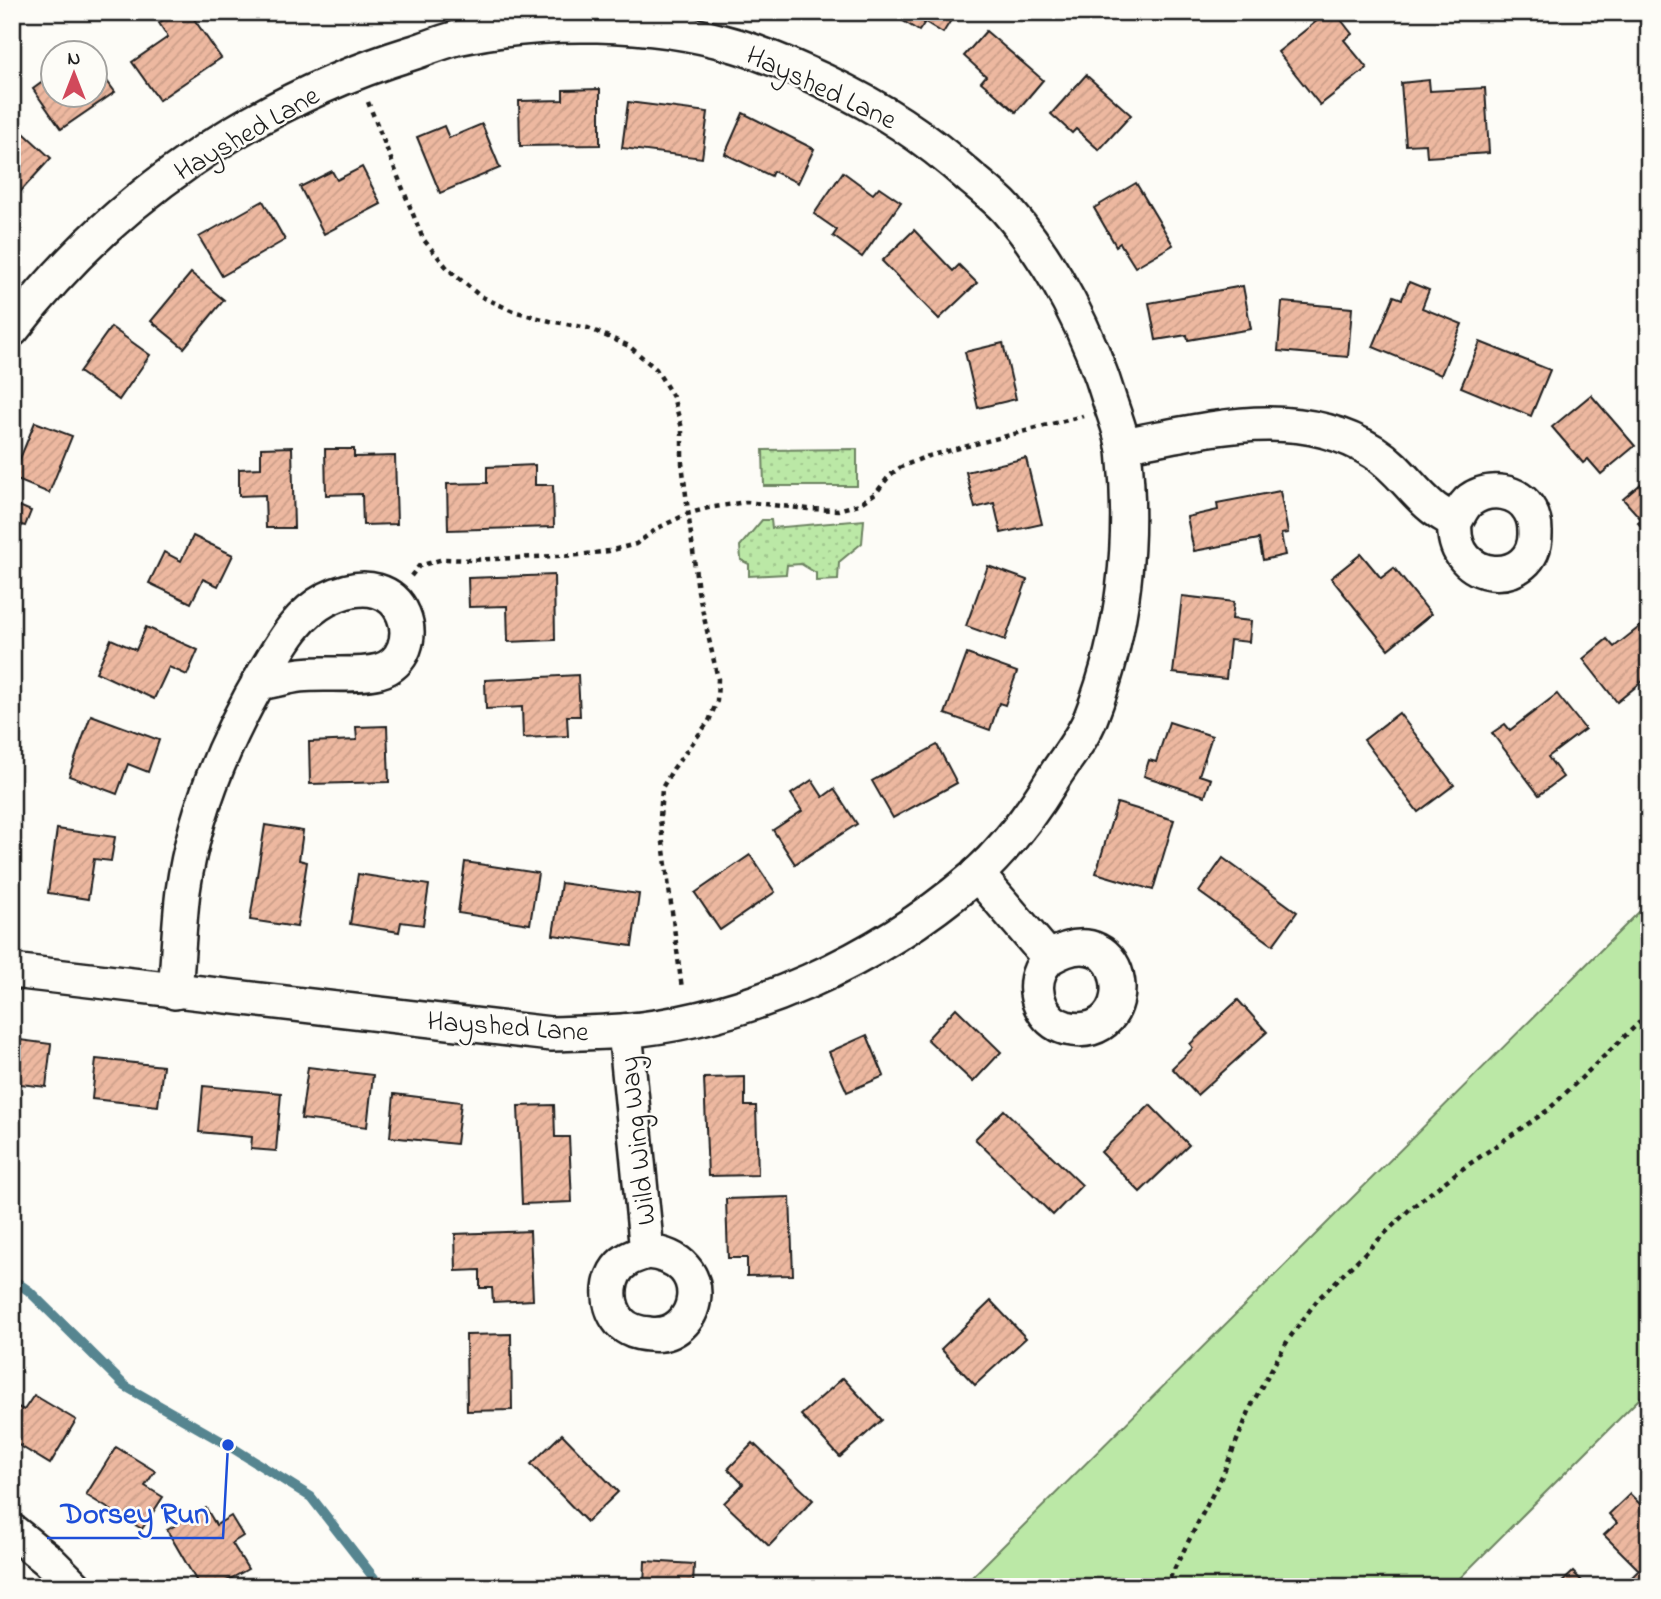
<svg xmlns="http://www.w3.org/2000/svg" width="1661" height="1599" font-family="'Indie Flower',sans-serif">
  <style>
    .grass { fill: #bbe8a6; stroke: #6c8261; stroke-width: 2 }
    .park { fill: url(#park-dots); stroke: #6c8261; stroke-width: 2 }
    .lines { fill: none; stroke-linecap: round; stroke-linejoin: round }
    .stream { stroke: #578590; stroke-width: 10 }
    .building { fill: url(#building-hatch); stroke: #1c1c1c; stroke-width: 2 }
    .street-casing { stroke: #1c1c1c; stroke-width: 38 }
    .path { stroke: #1c1c1c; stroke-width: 4.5; stroke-dasharray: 5 5; stroke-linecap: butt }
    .street { stroke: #fdfcf7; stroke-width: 33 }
    .labels { text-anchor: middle; stroke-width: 5; stroke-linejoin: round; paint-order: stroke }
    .street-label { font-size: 28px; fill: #1c1c1c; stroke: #fdfcf7 }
    .leader { fill: none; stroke: #1d4ed8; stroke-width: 2.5 }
    .callout-dot { fill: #1d4ed8; stroke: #fdfcf7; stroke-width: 2.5 }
    .callout-label { font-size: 30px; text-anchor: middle; font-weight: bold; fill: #1d4ed8; stroke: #fdfcf7; stroke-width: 5; stroke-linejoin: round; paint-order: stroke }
  </style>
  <defs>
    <pattern id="park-dots" width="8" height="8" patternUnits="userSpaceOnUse" patternTransform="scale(1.75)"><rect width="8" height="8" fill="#bbe8a6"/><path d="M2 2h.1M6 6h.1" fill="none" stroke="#a0c68e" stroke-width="1.8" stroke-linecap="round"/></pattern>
    <pattern id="building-hatch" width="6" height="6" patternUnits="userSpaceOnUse" patternTransform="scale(1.75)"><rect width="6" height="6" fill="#edb8a0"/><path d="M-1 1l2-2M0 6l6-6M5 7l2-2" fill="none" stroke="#cb9e89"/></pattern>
  </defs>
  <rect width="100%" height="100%" fill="#fdfcf7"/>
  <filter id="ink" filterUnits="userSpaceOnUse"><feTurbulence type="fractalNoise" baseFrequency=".0143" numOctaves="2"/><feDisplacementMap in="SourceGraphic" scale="14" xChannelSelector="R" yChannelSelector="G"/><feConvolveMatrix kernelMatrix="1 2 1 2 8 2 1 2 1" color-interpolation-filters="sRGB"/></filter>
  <g filter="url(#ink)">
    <path class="grass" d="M1649 902V1389L1451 1587H962Z"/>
    <g class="park">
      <path d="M857 449V486H764L763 450Z"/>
      <path d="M762 520H771L772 528 864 520 862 543 839 562 838 580 816 581V573L801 564 787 565 786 574 749 576V564L741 560 740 546Z"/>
    </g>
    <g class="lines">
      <path class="stream" d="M12 1279 29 1291 125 1386 228 1445 311 1497 381 1587"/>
    </g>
    <g class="building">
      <path d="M174 12H189L221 58 159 100 132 62 168 37 159 23Z"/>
      <path d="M889 12H956L943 33 925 22 919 31Z"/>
      <path d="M1328 12H1335L1352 34 1344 40 1367 68 1320 105 1278 52Z"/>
      <path d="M986 31 1043 80 1016 112 981 82 986 76 964 56Z"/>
      <path d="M94 63 115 92 61 129 33 89 52 75V94H94Z"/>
      <path d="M1086 75 1131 115 1099 150 1076 129 1072 133 1051 114Z"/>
      <path d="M1429 80 1430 91 1485 88 1489 153 1427 157 1426 144 1406 145 1401 83Z"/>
      <path d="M600 89V145L520 146 519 101 563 100V90Z"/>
      <path d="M628 102 708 112 702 158 622 148Z"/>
      <path d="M743 113 814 149 798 183 773 171 771 176 725 154Z"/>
      <path d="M14 124 51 158 12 201V126Z"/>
      <path d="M482 124 500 168 440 193 417 137 444 126 449 138Z"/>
      <path d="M362 167 381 204 324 234 300 187 332 171 337 180Z"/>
      <path d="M843 172 873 194 879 187 901 202 862 257 833 236 837 230 814 214Z"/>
      <path d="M1136 183 1173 245 1135 267 1120 243 1116 246 1094 208Z"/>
      <path d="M263 201 285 240 222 276 199 237Z"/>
      <path d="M914 230 953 271 959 265 977 283 939 319 882 261Z"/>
      <path d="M191 273 224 300 184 348 151 321Z"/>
      <path d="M1409 282 1429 290 1422 308 1462 324 1441 375 1373 347 1394 296 1402 299Z"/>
      <path d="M1243 286 1251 329 1188 340 1187 335 1156 340 1149 303Z"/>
      <path d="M1282 302 1352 308 1348 357 1278 351Z"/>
      <path d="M111 327 150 355 119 400 79 372Z"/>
      <path d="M1480 342 1550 370 1531 416 1461 387Z"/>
      <path d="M1003 343 1016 399 978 408 965 352Z"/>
      <path d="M1591 395 1635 446 1601 474 1588 459 1583 463 1552 427Z"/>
      <path d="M35 422 72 436 49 493 12 478Z"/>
      <path d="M292 447 294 528H266L265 495 239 496V469L261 468V448Z"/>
      <path d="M325 449H354V457L395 456 397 524 363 525 362 494 326 495Z"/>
      <path d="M1026 458 1042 524 1001 533 994 503 975 508 966 472Z"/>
      <path d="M535 465V485H553L554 527 448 530 447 484 487 483V467Z"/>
      <path d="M1649 477V536L1638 523 1642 520 1623 499Z"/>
      <path d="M1280 491 1288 533 1281 534 1285 555 1263 560 1259 539 1194 551 1187 517 1218 510 1217 503Z"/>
      <path d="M12 503 31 511 25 526 22 525 12 548Z"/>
      <path d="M193 536 233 555 218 586 203 579 191 603 149 583 164 552 181 561Z"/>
      <path d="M1361 554 1381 578 1394 568 1431 614 1388 649 1331 578Z"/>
      <path d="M988 566 1027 580 1005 640 966 626Z"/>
      <path d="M554 575 555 640 508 642 507 606 469 607 468 578Z"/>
      <path d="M1182 596 1234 602 1232 619 1251 621 1249 642 1230 640 1226 679 1173 673Z"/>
      <path d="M1647 621 1649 676 1617 702 1583 659 1607 639 1614 647Z"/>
      <path d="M146 627 198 650 187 675 169 667 154 699 96 672 111 639 136 650Z"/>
      <path d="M967 654 1017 672 1005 705 999 703 990 730 945 714Z"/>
      <path d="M578 675 580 716H567L568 736 523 738 522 707 486 709 485 680Z"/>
      <path d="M1557 694 1585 729 1548 757 1563 777 1539 795 1492 733 1505 724 1510 730Z"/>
      <path d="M1399 713 1454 785 1418 812 1364 740Z"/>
      <path d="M91 715 159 740 148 772 128 764 117 794 69 776Z"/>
      <path d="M1169 722 1212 736 1199 775 1211 779 1205 796 1144 776 1149 760 1156 762Z"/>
      <path d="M387 726 389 782 310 784 309 742 357 740 356 727Z"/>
      <path d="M937 745 957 783 893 818 872 781Z"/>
      <path d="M812 780 823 797 834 789 857 824 795 864 773 830 802 811 791 794Z"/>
      <path d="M1117 803 1174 820 1153 890 1096 873Z"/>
      <path d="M265 825 303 831 299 860 307 862 297 927 250 920Z"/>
      <path d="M57 829 115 837 111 861 94 859 88 899 48 893Z"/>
      <path d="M750 855 775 892 720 930 695 893Z"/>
      <path d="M1223 858 1297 912 1273 945 1199 892Z"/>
      <path d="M465 862 538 873 530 924 458 913Z"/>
      <path d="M358 874 429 885 423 925 401 922 399 932 350 924Z"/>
      <path d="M561 883 639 894 632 946 553 935Z"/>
      <path d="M1238 1000 1267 1032 1197 1095 1172 1068 1193 1048 1190 1044Z"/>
      <path d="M956 1008 1001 1052 973 1082 927 1039Z"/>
      <path d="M867 1035 884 1076 847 1092 829 1052Z"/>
      <path d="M12 1039 51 1044 46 1087 12 1083Z"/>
      <path d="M96 1059 163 1066 158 1106 92 1099Z"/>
      <path d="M308 1067 373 1075 367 1127 301 1119Z"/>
      <path d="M745 1077V1106H756L758 1175 708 1176 704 1078Z"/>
      <path d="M203 1086 281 1093 276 1151 251 1149 252 1137 199 1132Z"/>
      <path d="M394 1094 461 1102 456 1144 390 1137Z"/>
      <path d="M554 1105 555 1137H569L572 1202 522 1204 518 1106Z"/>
      <path d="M1150 1105 1189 1145 1140 1192 1101 1152Z"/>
      <path d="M1004 1110 1082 1185 1053 1215 975 1139Z"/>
      <path d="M790 1197 793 1275 747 1276V1258H728L726 1199Z"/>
      <path d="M530 1231 533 1300 493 1302 492 1288H480V1270L456 1271 455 1234Z"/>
      <path d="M991 1301 1026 1338 975 1385 941 1349Z"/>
      <path d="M511 1334 512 1410 467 1411 466 1335Z"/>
      <path d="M843 1378 882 1420 840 1457 801 1415Z"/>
      <path d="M34 1395 76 1420 50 1464 12 1441V1404L24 1410Z"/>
      <path d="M562 1434 618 1492 587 1522 531 1464Z"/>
      <path d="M753 1443 813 1500 769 1546 724 1503 743 1484 728 1469Z"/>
      <path d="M116 1447 155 1471 145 1486 163 1497 142 1529 86 1495Z"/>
      <path d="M1630 1494 1649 1513V1587H1636L1629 1580 1639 1570 1604 1535 1617 1523 1609 1514Z"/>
      <path d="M206 1508 216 1525 231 1516 243 1536 232 1543 248 1569 216 1587H200L167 1530Z"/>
      <path d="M645 1561 694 1564 693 1587H644Z"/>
      <path d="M1573 1572 1588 1587H1557Z"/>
    </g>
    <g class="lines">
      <defs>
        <g id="street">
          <path d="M12 330C113 198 254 102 412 53 427 48 442 42 457 38 543 19 652 20 737 46 767 55 796 68 824 81 881 108 924 136 971 178 983 188 996 198 1006 209 1055 265 1090 335 1111 405 1116 420 1122 435 1124 450 1134 539 1124 633 1091 717 1083 738 1066 758 1054 777 1033 812 1004 850 973 878 877 960 749 1020 622 1031 598 1033 575 1033 551 1034L12 971"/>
          <path d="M1123 445C1207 430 1297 403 1374 452 1399 468 1411 490 1432 507 1439 513 1448 517 1455 522 1459 515 1463 505 1470 500 1489 486 1519 490 1530 511 1534 518 1535 524 1535 532 1537 589 1449 586 1455 522"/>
          <path d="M977 874 1049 958C1046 962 1042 966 1040 971 1030 993 1043 1022 1066 1028 1144 1046 1131 908 1049 958"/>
          <path d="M175 992C178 958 179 924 183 891 194 811 225 739 266 670 283 642 297 615 327 599 410 558 430 657 379 671 355 677 324 672 300 675 286 677 272 681 258 683"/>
          <path d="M625 1031 647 1252C718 1258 700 1341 649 1334 638 1333 628 1331 620 1322 605 1304 606 1273 627 1260 633 1256 641 1254 647 1252"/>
          <path d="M12 1531 48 1560 75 1587"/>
        </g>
      </defs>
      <use href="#street" class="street-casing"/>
      <g class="path">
        <path d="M368 102 423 239 449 270 480 296 513 311 550 321 588 328 629 346 656 369 673 397 682 428V463L698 591 718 679 717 701 709 721 673 769 662 788 660 819 682 989"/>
        <path d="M411 576 419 566 443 559 471 560 579 555 609 551 636 544 658 528 687 514 708 508 746 502 808 509 838 510 859 504 876 493 890 475 901 467 925 457 1083 416"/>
        <path d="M1165 1587 1223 1474 1253 1402 1288 1340 1318 1299 1411 1208 1455 1174 1548 1110 1649 1013"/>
      </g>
      <use href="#street" class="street"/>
    </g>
  </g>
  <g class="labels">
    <g class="street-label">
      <text transform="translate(822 86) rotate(25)" y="10">Hayshed Lane</text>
      <text transform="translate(246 132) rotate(-30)" y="10">Hayshed Lane</text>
      <text transform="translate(508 1025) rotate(4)" y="10">Hayshed Lane</text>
      <text transform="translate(636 1141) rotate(-96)" y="10">Wild Wing Way</text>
    </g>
  </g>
  <path class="leader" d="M228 1445L223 1538H47"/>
  <circle class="callout-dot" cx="228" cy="1445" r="7"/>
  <g class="callout-label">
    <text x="135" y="1523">Dorsey Run</text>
  </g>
  <rect width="1661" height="1599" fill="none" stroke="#fdfcf7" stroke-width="42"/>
  <rect x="21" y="21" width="1619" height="1557" fill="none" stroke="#1c1c1c" stroke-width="2.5" filter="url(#ink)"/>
  <g transform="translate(74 74)"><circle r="33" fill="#fdfcf7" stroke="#a3a29f" stroke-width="2"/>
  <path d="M0-5L12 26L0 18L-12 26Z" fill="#d1495b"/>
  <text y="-10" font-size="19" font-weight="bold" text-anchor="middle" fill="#1c1c1c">N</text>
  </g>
</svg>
